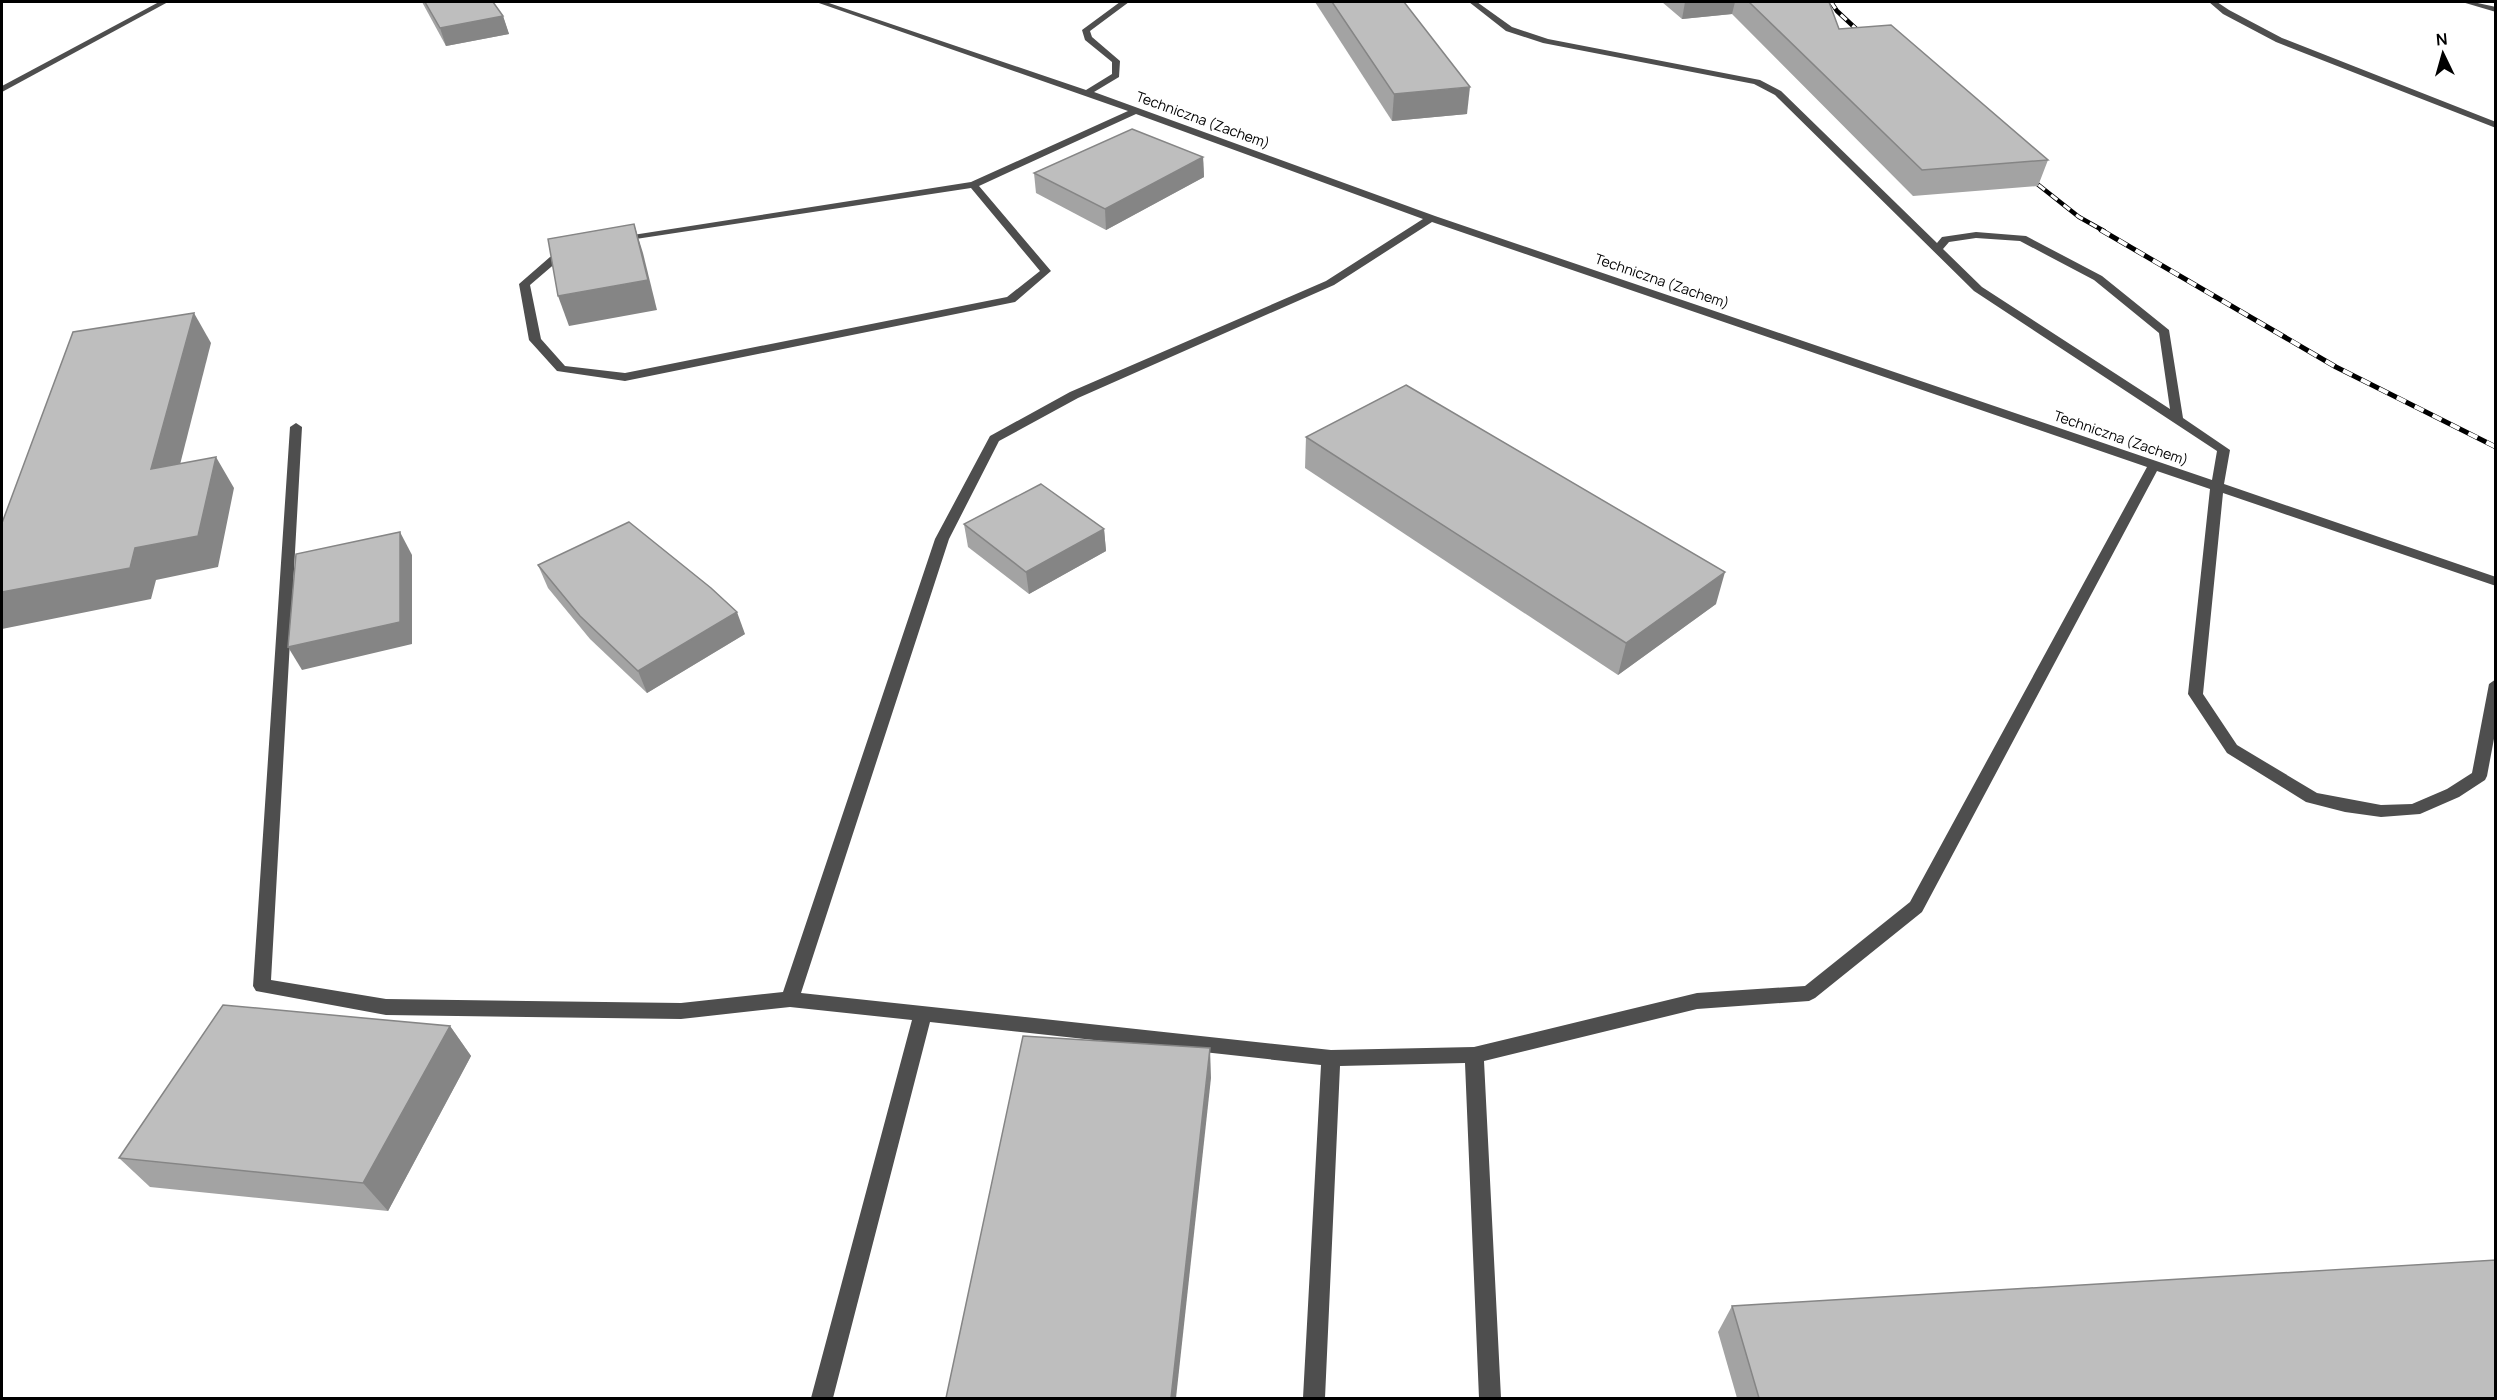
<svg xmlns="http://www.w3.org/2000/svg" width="2497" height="1400" font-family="Manrope,sans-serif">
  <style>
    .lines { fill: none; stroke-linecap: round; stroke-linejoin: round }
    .minor { fill: #4e4e4e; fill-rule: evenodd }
    .rail-far1-casing { stroke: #000; stroke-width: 4.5 }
    .rail-casing { stroke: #000; stroke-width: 5 }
    .rail-far1 { stroke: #fff; stroke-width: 3; stroke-dasharray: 8; stroke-linecap: butt }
    .rail { stroke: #fff; stroke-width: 4; stroke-dasharray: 10; stroke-linecap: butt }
    .wall { fill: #a3a3a3 }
    .shaded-wall { fill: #858585 }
    .building { fill: #bebebe; stroke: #858585; stroke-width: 1.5 }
    .labels { text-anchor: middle; stroke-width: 4.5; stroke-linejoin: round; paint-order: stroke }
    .far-street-label { font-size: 14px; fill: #000; stroke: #fff }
  </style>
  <rect width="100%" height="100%" fill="#fff"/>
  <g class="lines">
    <g class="minor">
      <path d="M159 2H168L2 92V86Z"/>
      <path d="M816 2H826L1086 90 1112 74V62L1085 40 1082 30 1120 2H1129L1090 31 1092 37 1120 61 1119 77 1094 92 1435 216 2212 480 2217 451 1974 291 1775 95 1754 84 1543 43 1506 31 1469 2H1477L1512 27 1548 39 1760 80 1781 91 1937 243 1942 237 1976 232 2026 236 2102 276 2169 330 2183 418 2230 450 2224 484 2496 577V586L2223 493 2203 694 2237 745 2317 793 2381 805 2412 804 2447 789 2472 773 2489 684 2496 679V728L2487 776 2485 780 2459 797 2420 814 2381 817 2345 812 2306 802 2227 753 2188 694 2210 489 2157 471 1922 912 1815 998 1809 1001 1697 1009 1484 1061 1501 1398H1479L1465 1063 1340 1066 1325 1398H1303L1321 1065 930 1022 833 1398H811L912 1020 790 1007 681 1019 386 1015 256 991 253 986 290 427 296 423 302 427 271 980 386 999 681 1003 783 992 935 539 990 436 1070 392 1326 281 1423 219 1136 114 979 186 1051 271 1015 302 625 381 557 371 529 340 519 284 550 257 570 249 575 252 574 254 558 261 530 285 541 339 565 366 625 373 1007 297 1040 271 971 188 616 242 615 240 620 237 971 182 1128 111ZM1432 222 2147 467 1910 902 1805 986 1697 993 1474 1047 1331 1050 801 993 949 539 999 441 1078 398 1334 285ZM1976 238 2020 241 2094 280 2159 333 2170 409 1982 287 1943 249 1949 242Z"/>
      <path d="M2209 2H2217L2229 10 2282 38 2496 122V128L2276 42 2223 14Z"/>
      <path d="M2462 2H2473L2496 7V12Z"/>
    </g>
    <defs>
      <g id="rail-far1">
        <path d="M1831 2 1837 11 1867 39"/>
        <path d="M2026 175 2079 217 2104 231"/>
      </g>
      <path id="rail" d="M2101 230 2336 367 2496 447"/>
    </defs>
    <use href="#rail-far1" class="rail-far1-casing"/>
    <use href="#rail" class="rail-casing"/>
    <use href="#rail-far1" class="rail-far1"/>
    <use href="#rail" class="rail"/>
  </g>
  <g class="wall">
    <path d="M422 2H493L503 16 509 34 446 46Z"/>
    <path d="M1315 2H1404L1467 114 1392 121Z"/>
    <path d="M1662 2H1829L1839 29 2048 160 2038 186 1913 196 1732 14 1682 19Z"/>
    <path d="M1203 157 1204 177 1106 230 1036 193 1034 173Z"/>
    <path d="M1306 437 1716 604 1618 675 1305 468Z"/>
    <path d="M964 524 1104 529 1106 551 1029 594 968 547Z"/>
    <path d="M538 565 745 634 647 693 590 639 548 588Z"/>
    <path d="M450 1026 471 1056 388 1211 150 1187 119 1158Z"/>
    <path d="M1732 1306 2496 1398H1737L1718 1332Z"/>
  </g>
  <g class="shaded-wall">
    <path d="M1685 2H1735L1732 14 1682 19Z"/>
    <path d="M503 16 509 34 446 46 440 28Z"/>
    <path d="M1470 87 1467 114 1392 121 1394 94Z"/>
    <path d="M1203 157 1204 177 1106 230 1105 209Z"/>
    <path d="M634 224 643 253 657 310 569 326 558 296Z"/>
    <path d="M194 313 211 343 171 500 151 469Z"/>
    <path d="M216 457 234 488 218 567 156 580 151 599 2 629V592L135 548Z"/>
    <path d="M1104 529 1106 551 1029 594 1026 572Z"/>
    <path d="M400 532 412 555V644L302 670 288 647Z"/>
    <path d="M1725 572 1716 604 1618 675 1626 643Z"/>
    <path d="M737 612 745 634 647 693 638 671Z"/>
    <path d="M450 1026 471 1056 388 1211 363 1183Z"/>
    <path d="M1210 1048 1211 1078 1176 1398H1171Z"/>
  </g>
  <g class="building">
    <path d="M425 2H493L503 16 440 28Z"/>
    <path d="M1332 2H1404L1470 87 1394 94Z"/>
    <path d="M1749 2H1829L1839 29 1891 25 2048 160 1922 170Z"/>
    <path d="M1132 129 1203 157 1105 209 1034 173Z"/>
    <path d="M634 224 648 280 558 296 548 239Z"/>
    <path d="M194 313 151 469 216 457 198 536 135 548 130 568 2 592V523L73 332Z"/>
    <path d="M1406 385 1725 572 1626 643 1306 437Z"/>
    <path d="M1041 484 1104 529 1026 572 964 524Z"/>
    <path d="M629 522 711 588 737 612 638 671 580 616 538 565Z"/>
    <path d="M400 532V622L288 647 296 554Z"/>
    <path d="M223 1005 450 1026 363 1183 119 1158Z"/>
    <path d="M1023 1036 1210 1048 1171 1398H946Z"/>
    <path d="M2496 1260V1398H1759L1732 1306Z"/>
  </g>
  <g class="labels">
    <g class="far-street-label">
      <text transform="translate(1203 120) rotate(20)" y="5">Techniczna (Zachem)</text>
      <text transform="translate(1662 281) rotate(19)" y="5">Techniczna (Zachem)</text>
      <text transform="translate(2121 438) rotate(19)" y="5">Techniczna (Zachem)</text>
    </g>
  </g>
  <rect width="2497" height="1400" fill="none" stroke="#000000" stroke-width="6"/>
  <g transform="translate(2443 54) rotate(355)" stroke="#ffffff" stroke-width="4.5" paint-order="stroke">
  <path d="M0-4.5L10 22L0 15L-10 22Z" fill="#000000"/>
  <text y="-9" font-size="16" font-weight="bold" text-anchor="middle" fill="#000000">N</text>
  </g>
</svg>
